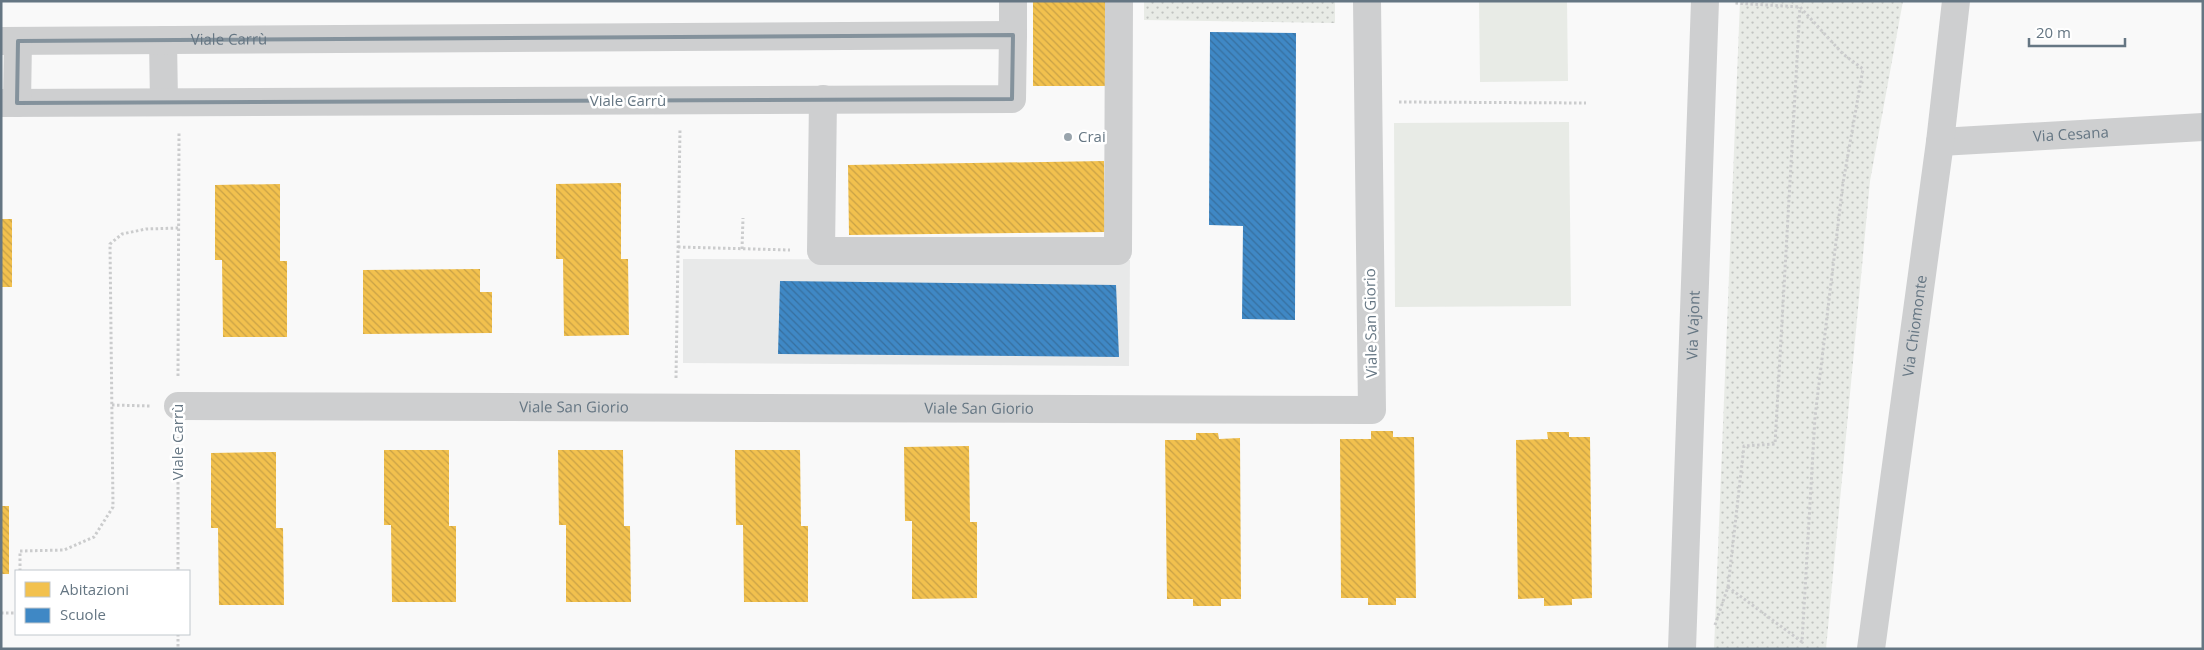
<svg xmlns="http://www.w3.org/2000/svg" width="2204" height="650" font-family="'Open Sans',sans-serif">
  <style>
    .built { fill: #e8e9e9 }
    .grass { fill: url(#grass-dots) }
    .garden { fill: #e8ebe6 }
    .homes { fill: url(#homes-back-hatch) }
    .schools { fill: url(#schools-back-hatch) }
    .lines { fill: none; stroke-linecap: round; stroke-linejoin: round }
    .path { stroke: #cbcccd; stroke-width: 3; stroke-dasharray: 2.5 2.5; stroke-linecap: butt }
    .minor { stroke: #cecfd0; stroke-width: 28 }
    .marked { fill: none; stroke: #84929c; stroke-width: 4; stroke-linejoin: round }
    .poi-dot { fill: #99a4ac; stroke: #fff; stroke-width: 2 }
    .labels { text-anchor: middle; stroke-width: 5; stroke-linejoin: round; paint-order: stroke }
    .street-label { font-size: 15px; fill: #657683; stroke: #fff }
    .poi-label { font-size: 15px; fill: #657683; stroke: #fff; text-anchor: start }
  </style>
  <defs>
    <pattern id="grass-dots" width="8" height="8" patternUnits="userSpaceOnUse" patternTransform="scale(1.25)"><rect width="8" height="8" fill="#e8ebe6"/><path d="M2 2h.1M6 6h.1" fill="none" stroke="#c0c3c0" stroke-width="1.8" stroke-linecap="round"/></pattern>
    <pattern id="homes-back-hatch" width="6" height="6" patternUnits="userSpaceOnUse" patternTransform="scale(1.25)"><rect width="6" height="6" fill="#f2c14e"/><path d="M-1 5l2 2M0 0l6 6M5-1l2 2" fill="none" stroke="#c8a146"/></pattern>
    <pattern id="schools-back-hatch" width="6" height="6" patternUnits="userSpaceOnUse" patternTransform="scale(1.25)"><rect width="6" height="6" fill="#3f88c5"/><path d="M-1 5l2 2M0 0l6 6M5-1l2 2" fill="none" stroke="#376f9e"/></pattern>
  </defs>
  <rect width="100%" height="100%" fill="#f9f9f9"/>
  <path class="built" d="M683 259 1130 260 1129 366 683 363Z"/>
  <g class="grass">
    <path d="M1144 1H1335V23L1144 20Z"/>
    <path d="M1740 1H1903L1870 181 1826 649H1714Z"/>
  </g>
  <g class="garden">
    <path d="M1479 1H1567L1568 81 1480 82Z"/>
    <path d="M1569 122 1571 306 1395 307 1394 123Z"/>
  </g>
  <g class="homes">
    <rect x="1033" y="1" width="72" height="85"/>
    <path d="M1104 161 1105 232 849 235 848 165Z"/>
    <path d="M621 183V259H628L629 335 564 336 563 259H556V184Z"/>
    <path d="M280 184V261H287V337H223L222 260H215V185Z"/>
    <rect x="1" y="219" width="11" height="68"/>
    <path d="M480 269V292H492V333L363 334V270Z"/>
    <path d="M1371 431H1393V437H1414L1416 598H1396V605H1368V598H1341L1340 439H1371Z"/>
    <path d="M1547 432H1569V437H1590L1592 598 1572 599V605L1544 606V598L1518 599 1516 440 1548 439Z"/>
    <path d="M1196 433H1218L1219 439 1240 438 1241 599H1221V606H1193V599H1167L1165 440H1196Z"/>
    <path d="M969 446 970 522H977V598L912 599V521H905L904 447Z"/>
    <path d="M384 450H449V526H456V602H392L391 525H384Z"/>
    <path d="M558 450H623L624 526H630L631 602H566V525H559Z"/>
    <path d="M735 450H800L801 526H808V602H744L743 525H736Z"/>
    <path d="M276 452V528H283L284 605H219L218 528H211V453Z"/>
    <rect x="1" y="506" width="8" height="68"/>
  </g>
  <g class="schools">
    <path d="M1210 32 1296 33 1295 320 1242 319 1243 226 1209 225Z"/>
    <path d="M780 281 1116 285 1119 357 778 354Z"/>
  </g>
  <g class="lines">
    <g class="path">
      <path d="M1399 102 1586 103"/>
      <path d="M678 247 790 250"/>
      <path d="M742 249 743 218"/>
      <path d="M178 376 179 132"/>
      <path d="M676 378 680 129"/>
      <path d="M112 405 150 406"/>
      <path d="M178 437V571"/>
      <path d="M20 571V551L64 550 94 537 113 507 110 244 122 234 146 229 179 228"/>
      <path d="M1728 587 1744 446 1775 444 1800 7"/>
      <path d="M1 613H16"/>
      <path d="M1715 625 1728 587 1802 642 1815 417 1843 183 1863 69 1843 54 1800 7 1734 3"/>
      <path d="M178 634V649"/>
    </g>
    <g class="minor">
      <path d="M1013 1V35"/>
      <path d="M163 40 164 102"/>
      <path id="s1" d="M1 41 1013 35 1012 99 1 103"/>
      <path d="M823 99 821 251H1118L1119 1"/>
      <path d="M17 103 18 41"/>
      <path id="s2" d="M1940 142 2203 127"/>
      <path id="s3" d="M178 406 1372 410 1367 1"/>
      <path id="s4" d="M1682 649 1705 1"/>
      <path id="s5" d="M1871 649 1940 142 1956 1"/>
    </g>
  </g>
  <path class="marked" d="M1013 35 1012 99 17 103 18 41Z"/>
  <circle class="poi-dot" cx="1068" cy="137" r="5"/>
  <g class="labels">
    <g class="street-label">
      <text dy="5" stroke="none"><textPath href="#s1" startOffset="228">Viale Carrù</textPath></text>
      <text x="628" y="106">Viale Carrù</text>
      <text dy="5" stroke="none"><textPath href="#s2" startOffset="131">Via Cesana</textPath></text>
      <text transform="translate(1371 323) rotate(-91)" y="5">Viale San Giorio</text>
      <text dy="5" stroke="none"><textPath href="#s4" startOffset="324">Via Vajont</textPath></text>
      <text dy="5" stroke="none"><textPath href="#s5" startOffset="326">Via Chiomonte</textPath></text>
      <text dy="5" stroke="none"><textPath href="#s3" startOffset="396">Viale San Giorio</textPath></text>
      <text dy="5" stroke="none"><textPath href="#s3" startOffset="801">Viale San Giorio</textPath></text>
      <text transform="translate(178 442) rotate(-90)" y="5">Viale Carrù</text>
    </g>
    <g class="poi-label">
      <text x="1078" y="142">Crai</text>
    </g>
  </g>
  <rect width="2204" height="650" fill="none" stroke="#657683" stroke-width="5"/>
  <rect x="15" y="570" width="175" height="65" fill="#ffffff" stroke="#c1c8cd"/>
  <rect x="25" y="582" width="25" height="15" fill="#f2c14e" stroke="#c1c8cd"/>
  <text x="60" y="595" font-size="15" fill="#657683">Abitazioni</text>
  <rect x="25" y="608" width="25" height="15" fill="#3f88c5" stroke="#c1c8cd"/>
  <text x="60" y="620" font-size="15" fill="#657683">Scuole</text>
  <path d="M2029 38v8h96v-8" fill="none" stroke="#657683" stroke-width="2.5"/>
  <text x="2036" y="38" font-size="15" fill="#657683" stroke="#ffffff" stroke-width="4" paint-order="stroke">20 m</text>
</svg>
